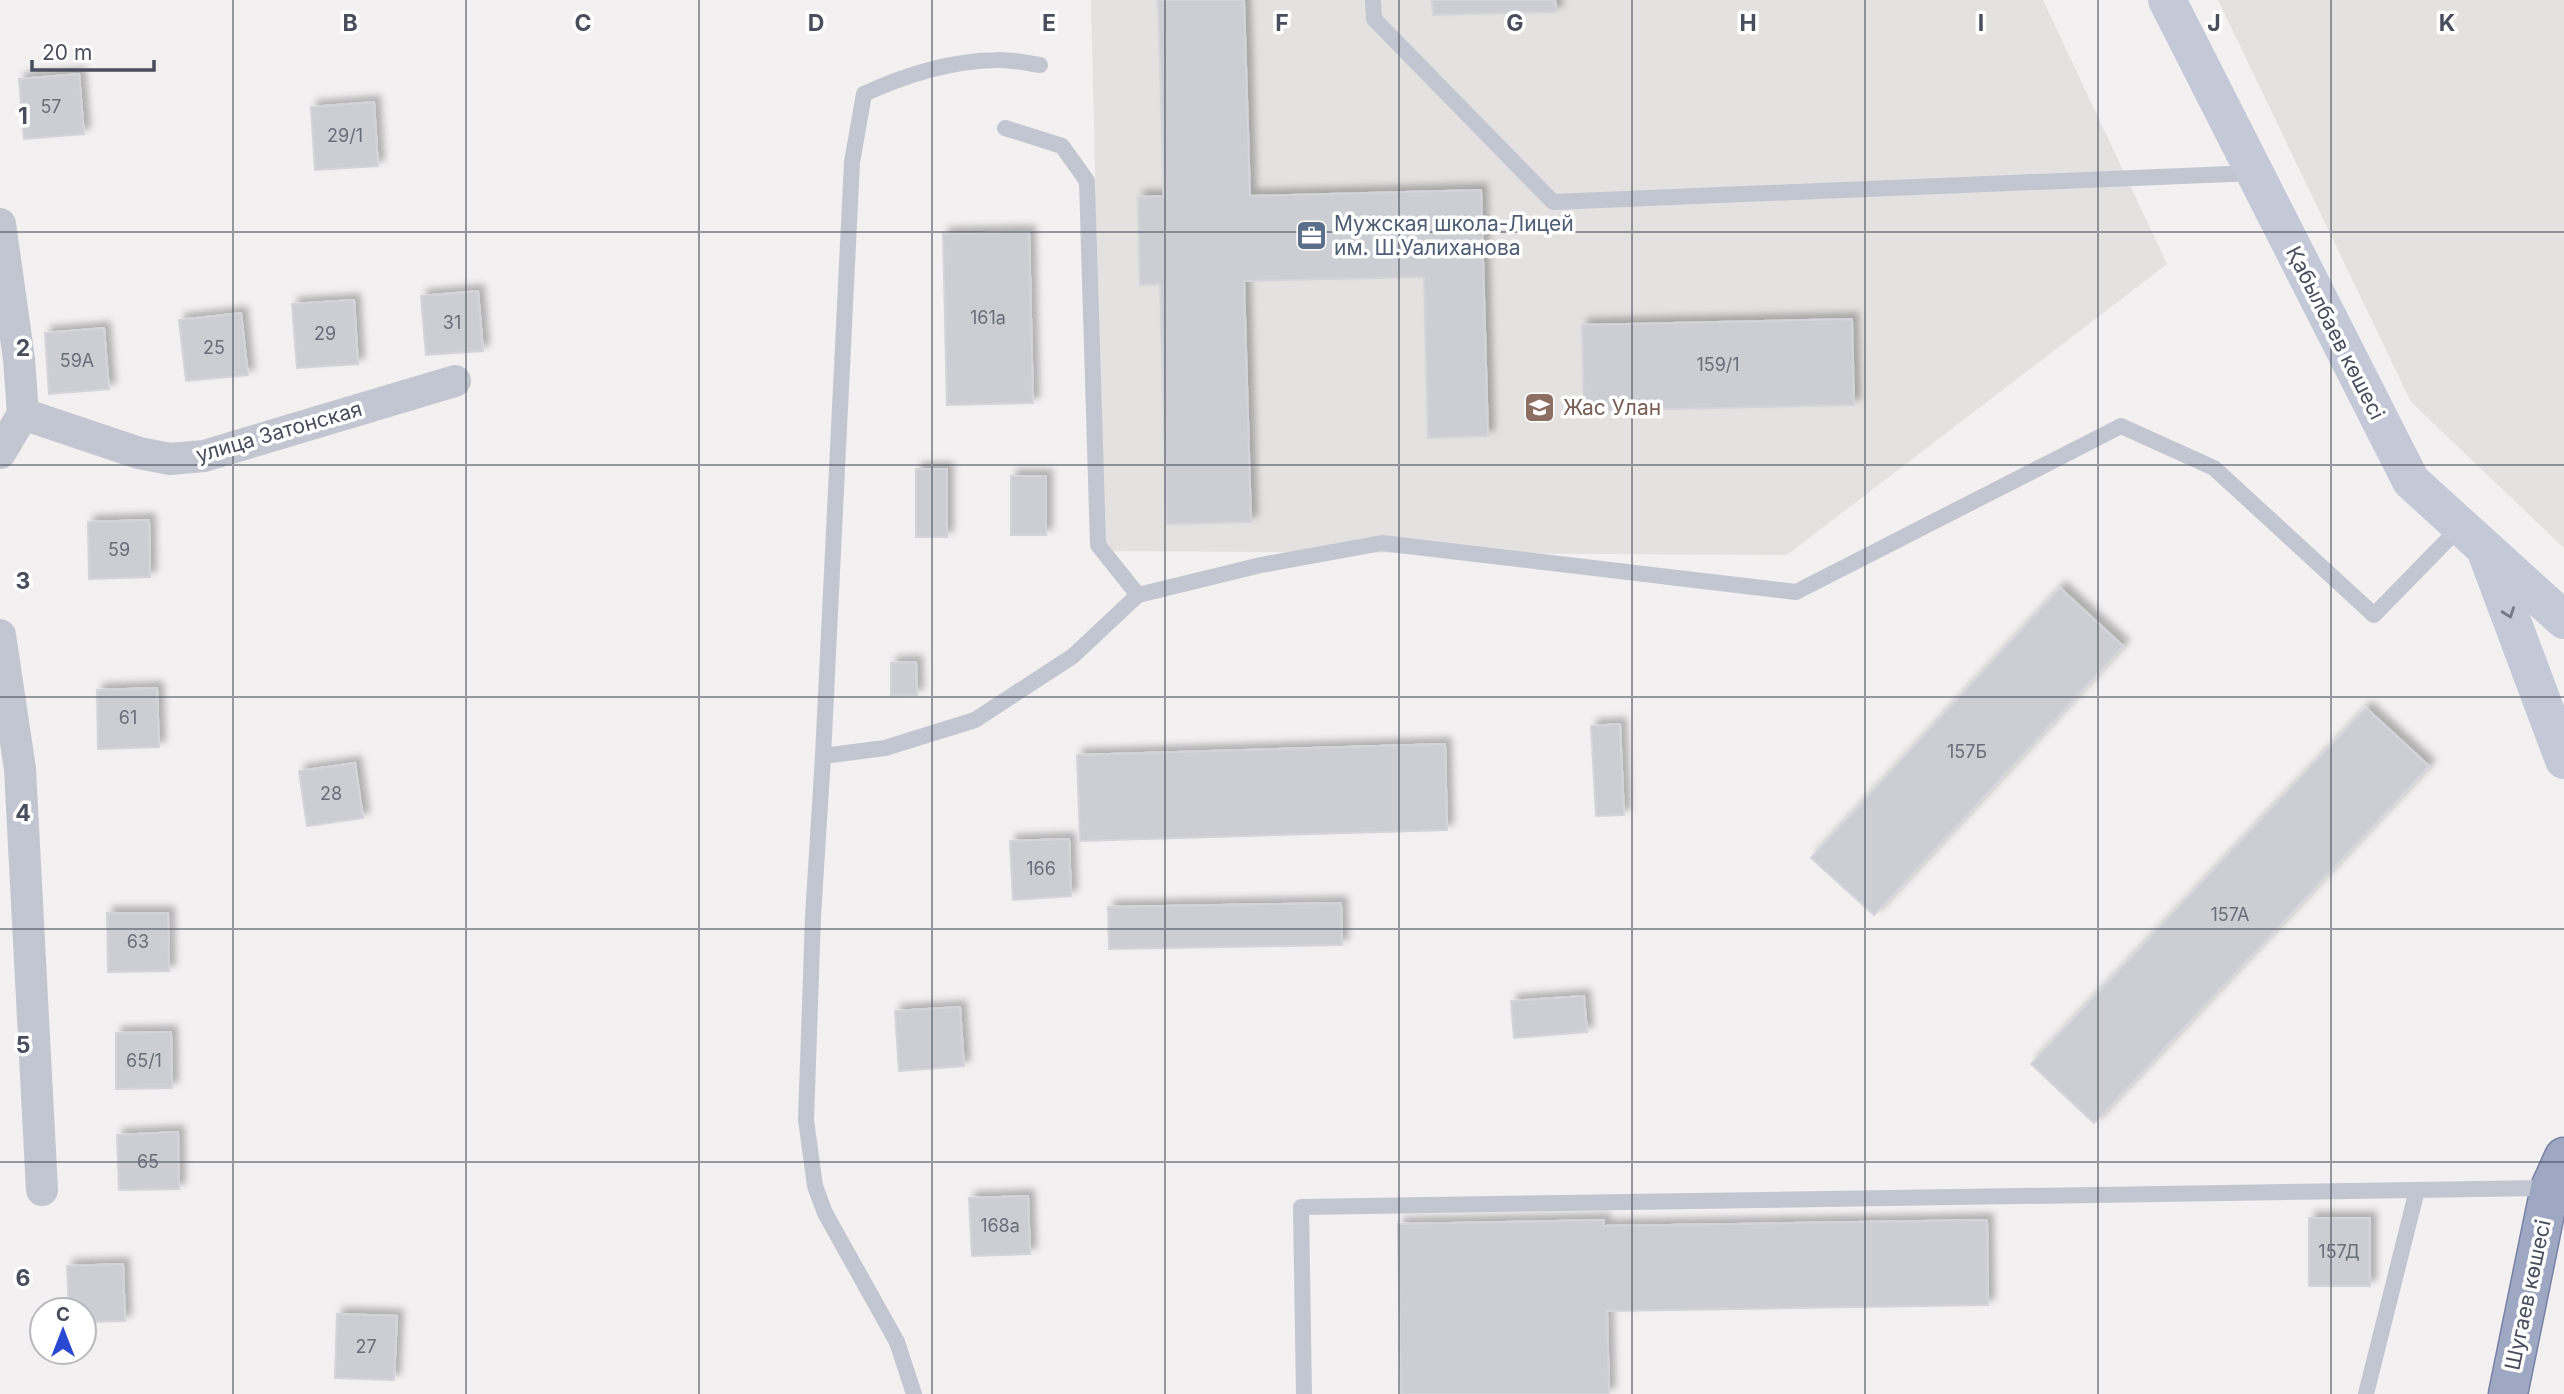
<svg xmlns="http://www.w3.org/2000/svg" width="2564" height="1394" font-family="Inter,sans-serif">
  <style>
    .education { fill: #e3e2e1 }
    .building { fill: #cdced4; stroke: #d4d5db; stroke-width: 2; filter: url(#shadow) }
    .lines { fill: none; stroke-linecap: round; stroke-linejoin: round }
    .trunk-casing { stroke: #7782a6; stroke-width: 41 }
    .service { stroke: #c2c6d0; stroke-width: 16 }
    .minor { stroke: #c2c6d0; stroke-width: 32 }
    .secondary { stroke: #c4c9d7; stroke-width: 38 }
    .trunk { stroke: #9fa8c3; stroke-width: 38 }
    .oneway { stroke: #747987 }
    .grid { fill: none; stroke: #494e5c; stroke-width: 2; stroke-opacity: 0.55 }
    .labels { text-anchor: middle; stroke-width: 7; stroke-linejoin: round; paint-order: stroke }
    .number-label { font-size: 18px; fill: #6a6e7a }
    .service-label { font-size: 21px; fill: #4e5e75; stroke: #fff; text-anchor: start }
    .street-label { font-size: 21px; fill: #494e5c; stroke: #fff }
    .education-label { font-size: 21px; fill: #785e54; stroke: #fff; text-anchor: start }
    .grid-label { font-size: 23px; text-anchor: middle; font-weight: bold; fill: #494e5c; stroke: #fff; stroke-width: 7; stroke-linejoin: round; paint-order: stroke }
  </style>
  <defs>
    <filter id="shadow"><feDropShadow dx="6" dy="-6" stdDeviation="3.5" flood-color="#0004"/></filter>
  </defs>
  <rect width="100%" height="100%" fill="#f2f0f0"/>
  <g class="education">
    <path d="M1091 0H2043L2167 264 1787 555 1104 551Z"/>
    <path d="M2218 0H2564V548L2411 402Z"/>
  </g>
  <g class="building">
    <path d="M1158 0H1244L1250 196 1481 190 1488 436 1428 438 1424 277 1244 281 1251 522 1167 524 1160 284 1140 285 1138 197 1164 196Z"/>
    <path d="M1432 0H1555L1556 12 1433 15Z"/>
    <path d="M79 74 84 134 24 139 19 79Z"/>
    <path d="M374 102 378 166 315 170 311 107Z"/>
    <path d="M1029 232 1033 403 947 405 943 234Z"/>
    <path d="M478 291 483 351 426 355 421 296Z"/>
    <path d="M354 300 358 364 297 368 292 304Z"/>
    <path d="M241 313 248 375 186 381 179 320Z"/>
    <path d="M1852 319 1854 405 1584 411 1582 325Z"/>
    <path d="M104 328 109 389 49 394 45 333Z"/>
    <rect x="916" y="469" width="31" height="68"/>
    <rect x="1011" y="476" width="35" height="59"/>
    <path d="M149 520 150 577 89 579 88 522Z"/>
    <path d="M2060 588 2123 646 1874 915 1811 858Z"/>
    <path d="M916 662 917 695H891V663Z"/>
    <path d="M157 688 159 747 98 749 97 690Z"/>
    <path d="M2366 708 2429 766 2094 1123 2031 1064Z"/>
    <path d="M1620 724 1624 815 1596 816 1591 726Z"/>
    <path d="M1445 744 1447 830 1080 841 1077 755Z"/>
    <path d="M355 763 363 818 307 826 299 771Z"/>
    <path d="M1069 839 1071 896 1013 900 1010 841Z"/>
    <path d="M1341 903 1342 945 1109 949 1108 907Z"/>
    <path d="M107 913H168L169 971 108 972Z"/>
    <path d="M1584 996 1587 1032 1514 1038 1511 1001Z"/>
    <path d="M960 1007 964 1066 899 1071 895 1011Z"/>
    <path d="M171 1032 172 1088 116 1089V1033Z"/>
    <path d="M178 1132 179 1189 119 1190 117 1135Z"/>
    <path d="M1028 1196 1030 1254 972 1256 969 1198Z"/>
    <rect x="2309" y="1218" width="61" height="68"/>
    <path d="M1604 1220V1226L1987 1220 1988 1305 1607 1311 1609 1394H1401L1398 1224Z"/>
    <path d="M123 1264 125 1321 84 1322V1310H69L67 1266Z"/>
    <path d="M337 1314 397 1316 394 1380 335 1378Z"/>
  </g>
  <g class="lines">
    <defs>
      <path id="trunk" d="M2508 1394 2550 1188 2564 1157"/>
    </defs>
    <use href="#trunk" class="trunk-casing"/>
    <g class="service">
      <path d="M1373 0 1374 19 1553 202 2254 173"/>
      <path d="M1040 65C1026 63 1010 59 996 60 951 61 905 75 864 94L852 162 823 756 885 748 975 720 1073 656 1138 595 1261 565 1382 543 1796 592 2121 426 2214 468 2374 615 2461 526"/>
      <path d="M1005 128 1062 146 1087 181 1098 545 1138 595"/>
      <path d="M823 756 813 917 806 1120 815 1186 825 1213 897 1342 914 1394"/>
      <path d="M1304 1394 1301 1207 2550 1188"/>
      <path d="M2366 1394 2417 1190"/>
    </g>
    <g class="minor">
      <path d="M0 224 19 359 23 414 0 453"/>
      <path d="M23 414 139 453 170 459 204 456 455 381"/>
      <path d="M0 635 20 769 42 1190"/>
    </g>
    <g class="secondary">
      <path d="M2167 0 2411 481 2564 620"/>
      <path d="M2487 554 2564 760"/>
    </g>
    <use href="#trunk" class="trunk"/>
  </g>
  <defs><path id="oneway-chevron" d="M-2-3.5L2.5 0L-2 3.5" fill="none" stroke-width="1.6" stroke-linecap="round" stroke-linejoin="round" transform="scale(1.75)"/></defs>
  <use class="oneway" href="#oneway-chevron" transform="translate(2509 613) rotate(70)"/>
  <path class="grid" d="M233 0V1394M466 0V1394M699 0V1394M932 0V1394M1165 0V1394M1399 0V1394M1632 0V1394M1865 0V1394M2098 0V1394M2331 0V1394M0 232H2564M0 465H2564M0 697H2564M0 929H2564M0 1162H2564"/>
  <defs>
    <symbol id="office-square" viewBox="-11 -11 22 22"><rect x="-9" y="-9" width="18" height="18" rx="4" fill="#5c6f8a" stroke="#fff"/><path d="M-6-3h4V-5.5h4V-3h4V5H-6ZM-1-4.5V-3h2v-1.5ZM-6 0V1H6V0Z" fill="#fff"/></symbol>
    <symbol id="school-square" viewBox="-11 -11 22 22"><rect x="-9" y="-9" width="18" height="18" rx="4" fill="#8d6e63" stroke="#fff"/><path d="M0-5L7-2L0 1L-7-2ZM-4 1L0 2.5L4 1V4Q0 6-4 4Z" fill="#fff"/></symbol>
  </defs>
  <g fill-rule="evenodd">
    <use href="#office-square" x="1294" y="218" width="35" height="35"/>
    <use href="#school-square" x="1522" y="390" width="35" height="35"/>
  </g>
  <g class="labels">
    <g class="number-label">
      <text x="51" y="113">57</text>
      <text x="345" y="142">29/1</text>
      <text x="988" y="324">161а</text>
      <text x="452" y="329">31</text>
      <text x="325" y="340">29</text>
      <text x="214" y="354">25</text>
      <text x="77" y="367">59А</text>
      <text x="1718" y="371">159/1</text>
      <text x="119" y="556">59</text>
      <text x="128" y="724">61</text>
      <text x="1967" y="758">157Б</text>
      <text x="331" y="800">28</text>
      <text x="1041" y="875">166</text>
      <text x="2230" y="921">157А</text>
      <text x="138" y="948">63</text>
      <text x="144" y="1067">65/1</text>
      <text x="148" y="1168">65</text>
      <text x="1000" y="1232">168а</text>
      <text x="2339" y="1258">157Д</text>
      <text x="366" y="1353">27</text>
    </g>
    <g class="service-label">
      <text x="1334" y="231">Мужская школа-Лицей<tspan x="1334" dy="24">им. Ш.Уалиханова</tspan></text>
    </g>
    <g class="street-label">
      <text transform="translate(2335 333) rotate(63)" y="7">Қабылбаев көшесі</text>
      <text transform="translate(279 432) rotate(-16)" y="7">улица Затонская</text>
      <text transform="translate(2528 1295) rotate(-78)" y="7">Шугаев көшесі</text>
    </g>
    <g class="education-label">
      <text x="1563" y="415">Жас Улан</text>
    </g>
  </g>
  <g class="grid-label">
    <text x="350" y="31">B</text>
    <text x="583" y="31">C</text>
    <text x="816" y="31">D</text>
    <text x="1049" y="31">E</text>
    <text x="1282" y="31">F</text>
    <text x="1515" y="31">G</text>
    <text x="1748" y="31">H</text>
    <text x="1981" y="31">I</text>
    <text x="2214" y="31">J</text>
    <text x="2447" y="31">K</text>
    <text x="23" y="124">1</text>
    <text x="23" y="356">2</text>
    <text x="23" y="589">3</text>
    <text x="23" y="821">4</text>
    <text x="23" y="1053">5</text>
    <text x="23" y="1286">6</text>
  </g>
  <g transform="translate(63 1331)"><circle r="33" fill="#ffffff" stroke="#b6b8be" stroke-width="2"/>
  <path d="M0-5L12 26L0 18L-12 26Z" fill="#2949d3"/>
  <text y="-10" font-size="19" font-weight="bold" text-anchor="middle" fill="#494e5c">С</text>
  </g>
  <path d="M32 60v10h122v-10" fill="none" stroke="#494e5c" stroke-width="3.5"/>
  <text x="42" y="60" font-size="21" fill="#494e5c" stroke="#ffffff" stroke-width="5" paint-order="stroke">20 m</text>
</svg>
